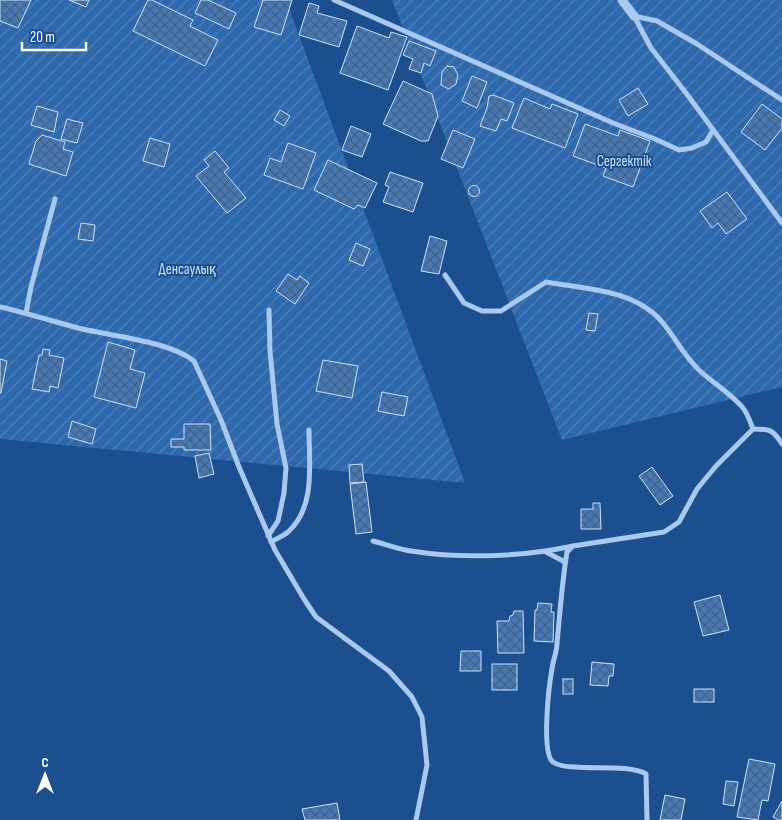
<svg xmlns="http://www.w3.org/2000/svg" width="782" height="820" font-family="'Sofia Sans Condensed',sans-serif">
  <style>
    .garden { fill: url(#garden-furrows) }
    .building { fill: url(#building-cross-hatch); stroke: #cfe3fa }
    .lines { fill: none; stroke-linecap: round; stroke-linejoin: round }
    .minor { stroke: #a9c9ee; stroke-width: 5 }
    .tertiary { stroke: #a9c9ee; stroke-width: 9 }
    .labels { text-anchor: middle; stroke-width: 4; stroke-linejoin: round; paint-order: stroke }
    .park-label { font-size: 15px; fill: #cfe3fa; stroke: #1b4f8f }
  </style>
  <defs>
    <pattern id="garden-furrows" width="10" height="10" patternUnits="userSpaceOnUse" patternTransform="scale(1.25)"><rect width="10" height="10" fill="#2e69ad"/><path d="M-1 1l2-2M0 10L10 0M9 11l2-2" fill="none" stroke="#4d80b9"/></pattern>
    <pattern id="building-cross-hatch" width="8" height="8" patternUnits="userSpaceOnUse" patternTransform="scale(1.25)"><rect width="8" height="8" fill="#4478b7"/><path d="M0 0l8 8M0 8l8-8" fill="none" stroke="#486282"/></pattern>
  </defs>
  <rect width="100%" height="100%" fill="#1b4f8f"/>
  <g class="garden">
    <path d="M0 0H286L465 483 0 439Z"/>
    <path d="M392 0H782V387L562 440Z"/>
  </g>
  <g class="building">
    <path d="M0 0H31L18 28 0 21Z"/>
    <path d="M69 0H89L86 7Z"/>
    <path d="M148 0H152L193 20 190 26 218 40 205 66 133 31Z"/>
    <path d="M201 0H208L236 13 229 29 195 13Z"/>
    <path d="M263 0H292L281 35 254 27Z"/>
    <path d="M309 3 319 6 317 13 347 21 339 47 299 35Z"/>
    <path d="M357 26 389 38 391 32 407 37 388 90 340 73Z"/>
    <path d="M409 41 436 51 430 66 424 63 421 73 409 69 413 59 403 55Z"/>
    <path d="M447 66 454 67 458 75 456 84 449 89 441 85 442 72Z"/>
    <path d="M472 76 487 82 477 108 462 101Z"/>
    <path d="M403 81 432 94 438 116 428 141H421L383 124Z"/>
    <path d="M638 88 648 104 628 116 619 100Z"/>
    <path d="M493 95 514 103 507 121 501 119 496 131 480 126 487 108 489 96Z"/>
    <path d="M524 98 550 109 552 104 578 114 565 148 512 128Z"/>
    <path d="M762 104 782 119V128L765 150 741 132Z"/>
    <path d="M37 106 58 112 54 132 31 125Z"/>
    <path d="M280 110 290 116 284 126 274 120Z"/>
    <path d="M67 119 83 123 77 143 61 139Z"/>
    <path d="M585 124 618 136 620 130 650 141 633 187 603 176 606 168 573 156Z"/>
    <path d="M351 126 371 134 362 157 342 150Z"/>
    <path d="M453 130 475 139 463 168 441 159Z"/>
    <path d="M42 135 65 142 63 149 73 152 66 176 29 164 36 141Z"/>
    <path d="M150 138 170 144 164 167 143 161Z"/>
    <path d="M288 143 316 153 303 189 264 175 270 158 281 162Z"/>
    <path d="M215 151 229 168 224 172 246 198 227 213 196 176 209 166 204 160Z"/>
    <path d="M328 160 377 183 365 208 358 205 354 209 314 190Z"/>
    <path d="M390 172 423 183 413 212 383 202 389 187 385 185Z"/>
    <circle cx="474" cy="191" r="5.5"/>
    <path d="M727 192 747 219 726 234 718 223 712 228 700 211Z"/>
    <path d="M81 223 95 225 93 241 78 239Z"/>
    <path d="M430 236 447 241 439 274 421 271Z"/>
    <path d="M356 243 370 249 363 266 349 260Z"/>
    <path d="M288 274 297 280 300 276 309 283 295 304 276 291Z"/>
    <path d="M589 313 598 314 595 331 586 330Z"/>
    <path d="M108 342 135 350 130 369 145 373 136 408 94 397Z"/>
    <path d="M43 349 50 350 49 355 64 358 58 388 50 386 49 392 32 389 39 355H42Z"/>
    <path d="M0 359 7 361 1 393H0Z"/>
    <path d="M323 360 358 366 352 398 316 391Z"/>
    <path d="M382 392 408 397 404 416 378 411Z"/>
    <path d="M72 421 96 429 92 444 68 437Z"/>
    <path d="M184 424H210L211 450H184V447H171V439H184Z"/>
    <path d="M209 453 214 474 199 478 195 456Z"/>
    <path d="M362 464 364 482 350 483 349 465Z"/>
    <path d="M652 467 673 496 660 505 639 476Z"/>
    <path d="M366 482 372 532 356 534 350 484Z"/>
    <path d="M593 503H600L601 529H581V509H593Z"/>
    <path d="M720 595 729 630 703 636 694 602Z"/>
    <path d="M538 603 552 604 551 612H554L553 642 534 641 535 610H537Z"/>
    <path d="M514 611H523L524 653H498L497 621H509L510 616 513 615Z"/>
    <path d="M461 651H481V671H460Z"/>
    <path d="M592 662 614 664 613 676H609L608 686 590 685Z"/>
    <rect x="492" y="664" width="25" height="26"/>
    <rect x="563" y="679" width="10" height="15"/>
    <rect x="694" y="689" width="20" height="13"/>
    <path d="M749 759 775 764 768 801 762 800 758 820 737 817Z"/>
    <path d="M726 781 738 782 734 806 723 804Z"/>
    <path d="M665 795 685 799 681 820H660Z"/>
    <path d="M782 801V820H779L773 817Z"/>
    <path d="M337 803 340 820H305L302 809Z"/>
  </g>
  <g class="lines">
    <g class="minor">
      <path d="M334 0 613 123 655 139 679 150 692 148 706 142 713 130"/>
      <path d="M634 16 651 48 686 93 782 223"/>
      <path d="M634 16 657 21 697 44 782 100"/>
      <path d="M445 275 464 303 482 311H501L546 282C585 289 635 289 663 323 676 339 684 356 700 371 712 382 734 396 743 408 748 414 750 422 753 429L716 466 697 489 679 522 664 532 573 546 567 552C562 582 560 613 557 643 557 652 553 660 552 669 549 685 541 753 553 762 559 766 568 767 575 767 595 769 631 765 646 774L647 820"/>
      <path d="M0 307C26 313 52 321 78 328 110 336 169 341 194 361L221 420 239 467 275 550 304 599 316 617 389 671 412 697 422 717 427 765 416 820"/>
      <path d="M26 313 31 287 55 199"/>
      <path d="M753 429C769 429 773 429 782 444"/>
      <path d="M268 536 278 521 284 493 286 468 277 424 270 351 269 310"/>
      <path d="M373 541C385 544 398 549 411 551 462 559 522 557 573 546"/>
      <path d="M271 542C276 539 283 536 288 532 316 507 309 463 309 430"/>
      <path d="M546 552 565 562"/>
    </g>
    <path class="tertiary" d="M622 0 634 16"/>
  </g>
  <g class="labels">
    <g class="park-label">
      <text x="624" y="166">Сергектік</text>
      <text x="187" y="274">Денсаулық</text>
    </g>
  </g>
  <g transform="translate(45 775)" stroke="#1b4f8f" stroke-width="4" paint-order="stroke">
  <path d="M0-4L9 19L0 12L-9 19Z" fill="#ffffff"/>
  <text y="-8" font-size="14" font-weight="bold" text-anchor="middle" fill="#ffffff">С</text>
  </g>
  <path d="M22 42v8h64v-8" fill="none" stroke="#ffffff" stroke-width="2.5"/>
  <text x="30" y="42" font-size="15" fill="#ffffff" stroke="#1b4f8f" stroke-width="4" paint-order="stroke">20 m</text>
</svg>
